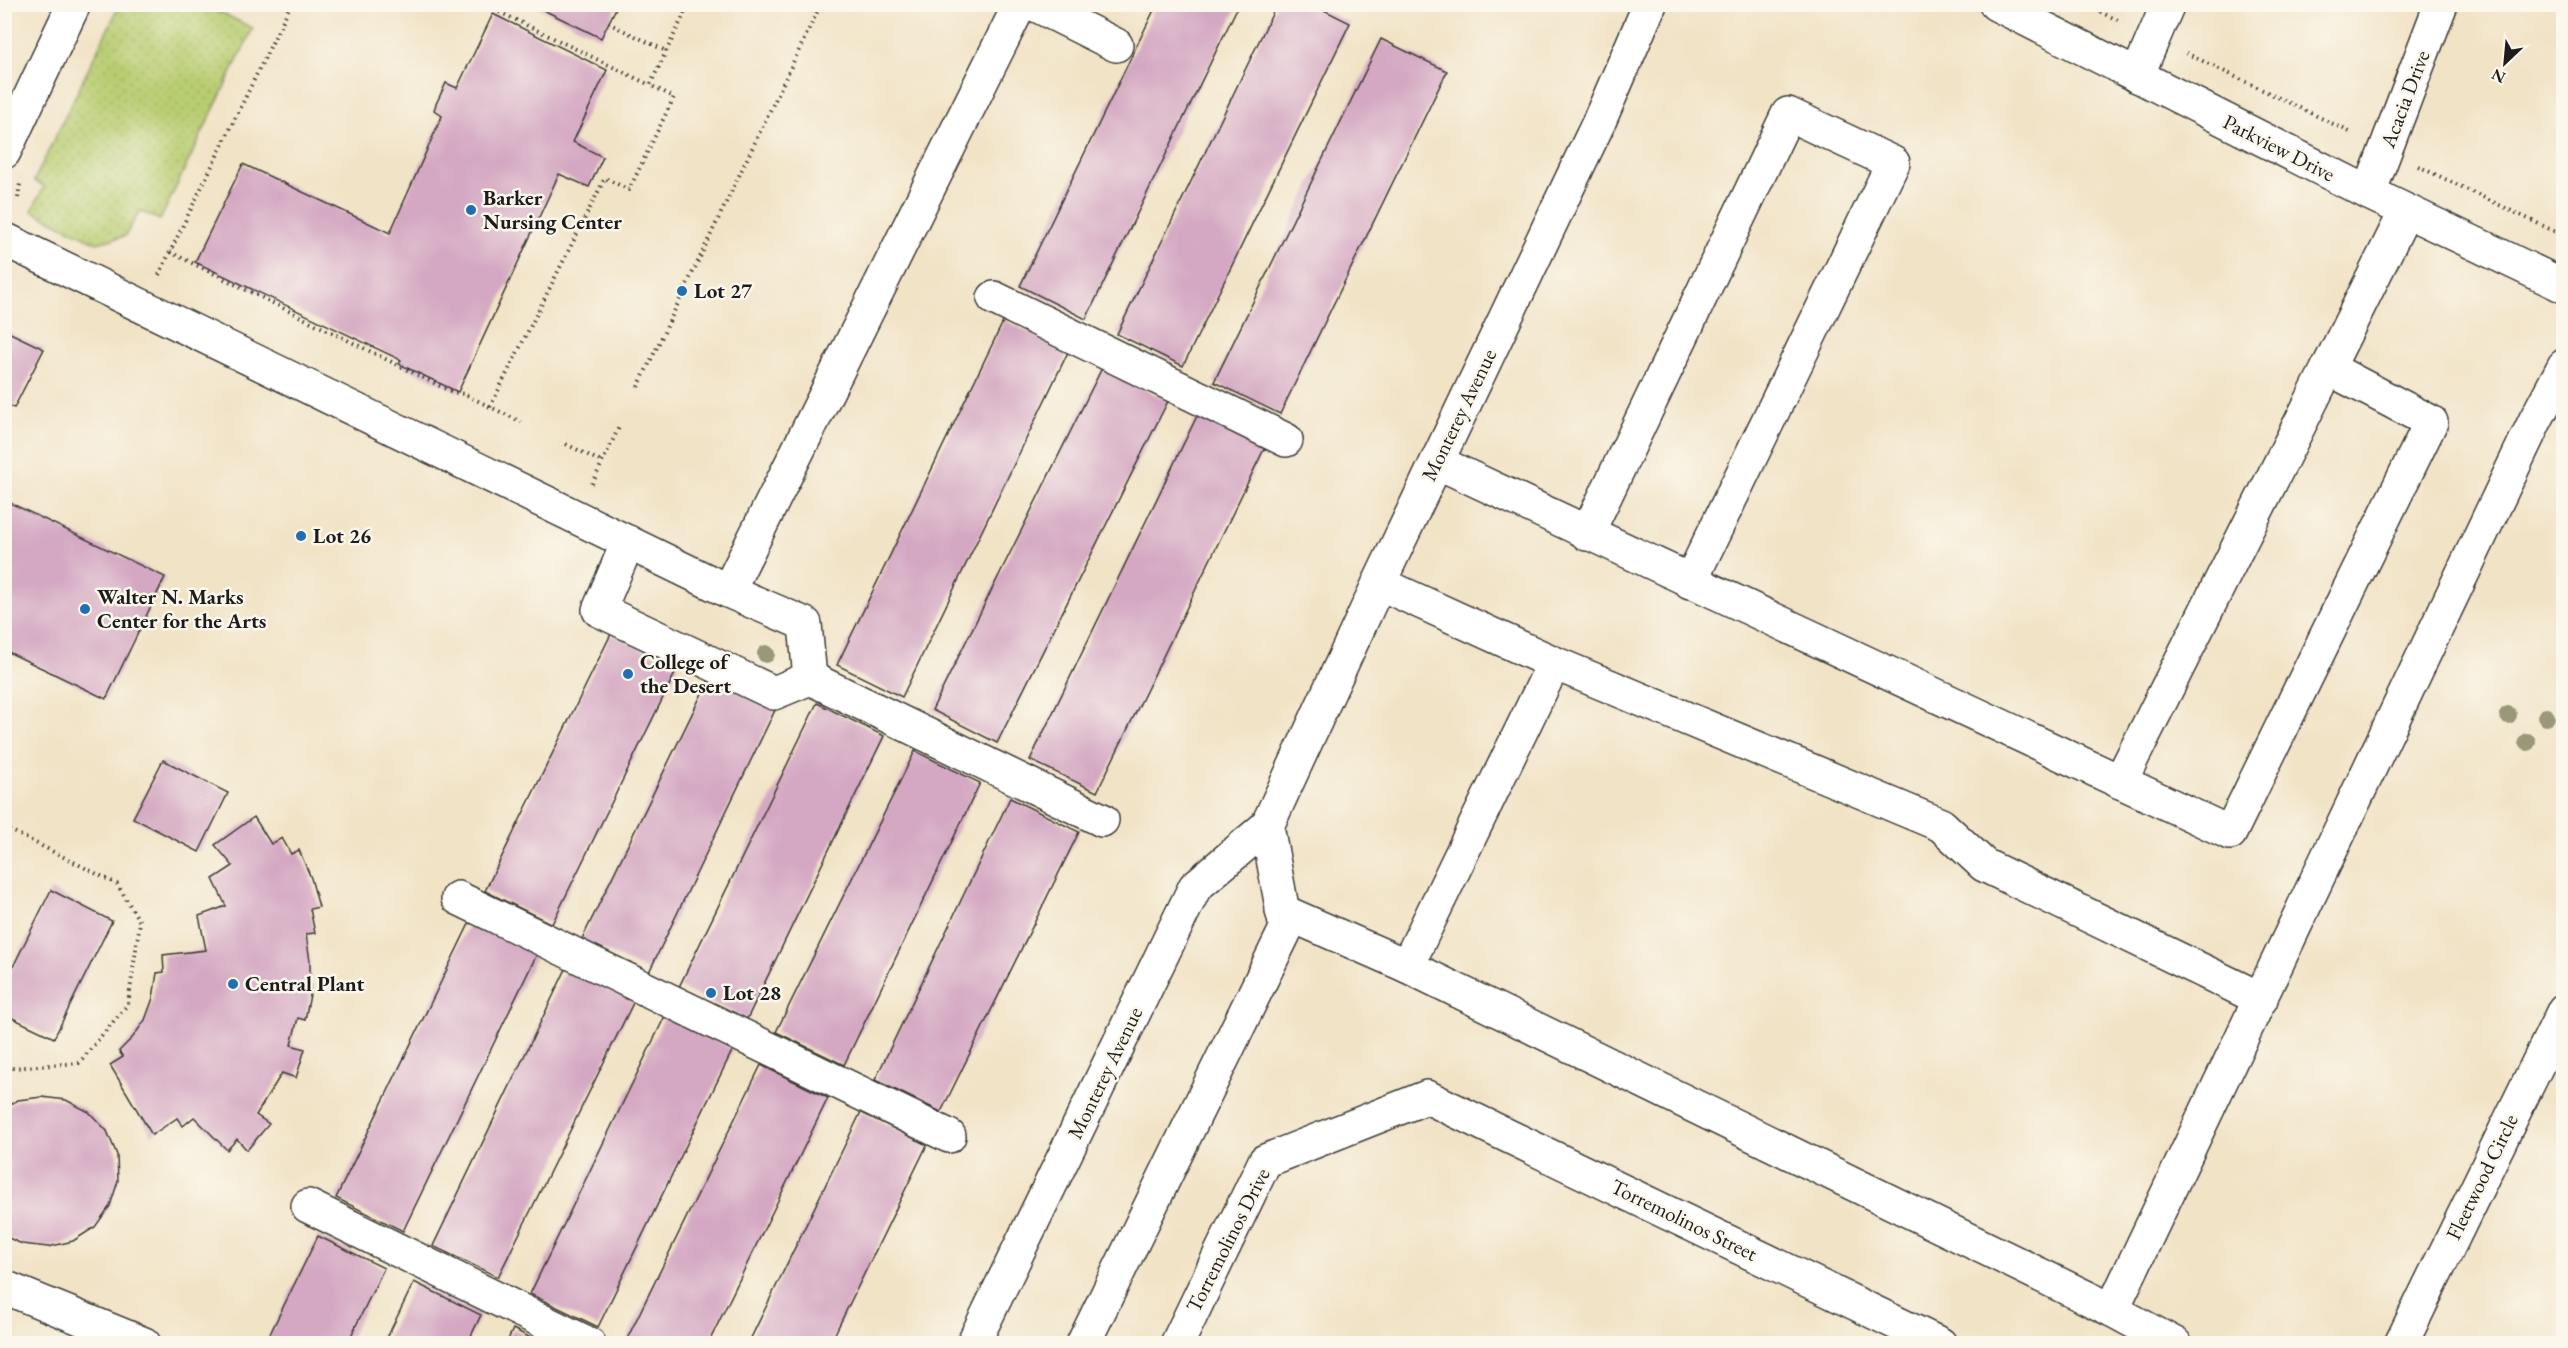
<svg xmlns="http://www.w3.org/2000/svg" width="2568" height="1348" font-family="'EB Garamond',serif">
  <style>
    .grass { fill: url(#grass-dots); stroke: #6a7446; stroke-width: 1.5 }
    .building { fill: #d4a8c2 }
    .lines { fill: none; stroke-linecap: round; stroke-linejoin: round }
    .minor-casing { stroke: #3c3a36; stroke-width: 36 }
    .major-casing { stroke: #3c3a36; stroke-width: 36 }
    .path { stroke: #3c3a36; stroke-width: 4; stroke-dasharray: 1.5 4.5; stroke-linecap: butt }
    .minor { stroke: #fff; stroke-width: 33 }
    .major { stroke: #fff; stroke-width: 33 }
    .tree { fill: #9a9878 }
    .poi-dot { fill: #1f6fb2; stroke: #fbf7ec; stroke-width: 2 }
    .labels { text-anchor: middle; stroke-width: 5; stroke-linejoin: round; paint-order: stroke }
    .street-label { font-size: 21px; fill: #1c1c1c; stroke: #fbf7ec }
    .poi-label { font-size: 21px; font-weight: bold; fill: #1c1c1c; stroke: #fbf7ec; text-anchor: start }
  </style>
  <defs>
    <pattern id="grass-dots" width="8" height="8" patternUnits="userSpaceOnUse" patternTransform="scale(1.5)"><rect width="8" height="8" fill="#b8cc70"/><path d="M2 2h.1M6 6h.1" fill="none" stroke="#9eaf60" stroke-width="1.8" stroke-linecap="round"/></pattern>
  </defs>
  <rect width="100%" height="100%" fill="#fbf7ec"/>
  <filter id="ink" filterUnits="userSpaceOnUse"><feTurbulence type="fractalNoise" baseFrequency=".0167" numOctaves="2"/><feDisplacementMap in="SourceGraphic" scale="12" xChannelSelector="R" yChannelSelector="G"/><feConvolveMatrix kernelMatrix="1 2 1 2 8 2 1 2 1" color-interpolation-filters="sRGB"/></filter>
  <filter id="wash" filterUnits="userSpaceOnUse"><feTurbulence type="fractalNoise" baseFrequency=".008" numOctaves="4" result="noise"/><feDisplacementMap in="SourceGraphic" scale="24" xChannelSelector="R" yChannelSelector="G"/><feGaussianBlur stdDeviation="1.35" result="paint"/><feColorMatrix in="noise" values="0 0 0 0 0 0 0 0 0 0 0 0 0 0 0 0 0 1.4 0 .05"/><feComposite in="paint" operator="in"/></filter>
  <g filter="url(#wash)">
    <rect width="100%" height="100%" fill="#f1e3c6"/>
    <path class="grass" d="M120 4 205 5 253 28 160 220 140 211 125 236 97 243 32 211 44 186 34 181Z"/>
    <g id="blocks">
      <g class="building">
        <path d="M531 4H618L601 38Z"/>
        <path d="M1157 4H1239L1086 319 1020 286Z"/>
        <path d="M1277 4H1312L1350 23 1183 366 1117 334Z"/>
        <path d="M493 14 607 70 573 142 603 157 589 187 559 174 458 392 399 364 401 360 195 262 243 164 390 233 442 116 434 110 436 104 446 83 457 88Z"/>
        <path d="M1381 39 1447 71 1280 414 1214 382Z"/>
        <path d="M1004 320 1068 352 902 697 837 665Z"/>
        <path d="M4 330 44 349 14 408 4 403Z"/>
        <path d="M1102 368 1168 401 997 743 932 710Z"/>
        <path d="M1198 414 1265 447 1097 792 1030 760Z"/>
        <path d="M4 500 165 577 106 699 4 650Z"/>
        <path d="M611 634 678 667 552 924 485 891Z"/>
        <path d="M711 675 777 706 649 972 582 939Z"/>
        <path d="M817 703 884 736 747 1019 679 987Z"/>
        <path d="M915 751 980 783 844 1065 776 1032Z"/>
        <path d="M163 760 228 793 199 852 133 818Z"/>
        <path d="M1010 798 1079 832 941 1112 875 1080Z"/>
        <path d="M254 817 271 844 282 838 291 854 299 850 311 878 319 907 310 909 315 933 306 934 310 961V995L305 1020 298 1018 291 1045 305 1049 296 1078 282 1073 256 1115 269 1124 247 1150 237 1139 227 1150 194 1117 183 1126 177 1118 152 1135 110 1065 123 1057 119 1051 133 1037 145 1020 153 998 157 973 164 972 163 955 206 950 199 916 226 906 213 879 233 866 215 845Z"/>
        <path d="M51 890 112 921 54 1038 4 1014V985Z"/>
        <path d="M470 922 537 954 403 1231 336 1198Z"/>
        <path d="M566 969 634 1001 498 1277 433 1246Z"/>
        <path d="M665 1016 733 1049 598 1327 530 1294Z"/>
        <path d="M761 1065 828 1098 708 1344H631L626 1341Z"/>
        <path d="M42 1097 66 1100 89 1112 107 1131 117 1155 118 1181 110 1206 95 1227 73 1241 48 1247 22 1244 4 1236V1108L18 1100Z"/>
        <path d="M861 1112 927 1145 830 1344H748Z"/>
        <path d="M318 1236 384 1268 347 1344H265Z"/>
        <path d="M414 1282 481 1315 467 1344H384Z"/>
        <path d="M513 1329 543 1344H506Z"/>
      </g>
    </g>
  </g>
  <g filter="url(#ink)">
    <use href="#blocks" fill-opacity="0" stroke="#3c3a36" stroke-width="1.5"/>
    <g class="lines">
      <defs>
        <g id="minor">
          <path d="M1034 4 1116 45"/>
          <path d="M1996 4 2369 193 2564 286"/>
          <path d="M2137 76 2168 4"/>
          <path d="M4 152 74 4"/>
          <path d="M2369 193 2441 4"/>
          <path d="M4 239 728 591 1020 4"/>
          <path d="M994 298 1286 440"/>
          <path d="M1437 462 2230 833 2431 422 2328 368 2406 211"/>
          <path d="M1587 534 1788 114 1893 163 1690 582"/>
          <path d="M628 542 599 610 774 693 810 678 1102 820"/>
          <path d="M728 591 805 624 810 678"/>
          <path d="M1554 663 1941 825 1984 865 2261 999"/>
          <path d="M2120 782 2328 368"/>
          <path d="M458 898 949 1136"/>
          <path d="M1282 911 1407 966 1554 663 1379 583"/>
          <path d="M1407 966 2112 1310 2175 1344"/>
          <path d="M308 1206 589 1344"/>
          <path d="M4 1287 144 1344"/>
          <path d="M2112 1310 2535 421 2564 366"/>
          <path d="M1177 1344 1265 1161 1427 1097 1940 1344"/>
          <path d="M2401 1344 2564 1010"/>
        </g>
        <g id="major">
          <path d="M973 1344 1195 887 1267 826 1379 583 1598 124 1650 4"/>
          <path d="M1083 1344 1286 929 1267 826"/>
        </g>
      </defs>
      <use href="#minor" class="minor-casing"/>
      <use href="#major" class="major-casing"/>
      <g class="path">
        <path d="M291 4 170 252 452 392 464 394 521 422"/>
        <path d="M483 4 650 85"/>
        <path d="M2100 12 2120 21"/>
        <path d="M608 23 666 51"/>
        <path d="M2186 53 2352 133"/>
        <path d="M2418 166 2564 236"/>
        <path d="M18 198 20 184"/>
        <path d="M159 275 170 252"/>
        <path d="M638 387 821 4"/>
        <path d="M490 407 605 178 629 190 674 97 650 85 689 4"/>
        <path d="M566 444 602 462"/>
        <path d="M592 484 620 425"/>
        <path d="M4 827 117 884 140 922 128 1004 79 1063 12 1068 4 1064"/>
      </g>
      <use href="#minor" class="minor"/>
      <use href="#major" class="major"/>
    </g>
    <g class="tree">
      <circle cx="766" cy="654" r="9"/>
      <circle cx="2508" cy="715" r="9"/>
      <circle cx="2546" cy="717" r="9"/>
      <circle cx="2527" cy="742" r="9"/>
    </g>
  </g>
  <g class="poi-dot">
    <circle cx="471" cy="210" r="6"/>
    <circle cx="682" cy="291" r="6"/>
    <circle cx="301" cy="536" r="6"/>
    <circle cx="85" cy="609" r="6"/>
    <circle cx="628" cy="674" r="6"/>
    <circle cx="233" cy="984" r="6"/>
    <circle cx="711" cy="993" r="6"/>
  </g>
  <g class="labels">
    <g class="street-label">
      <text transform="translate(2405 99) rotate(-69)" y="7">Acacia Drive</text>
      <text transform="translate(2279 148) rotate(27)" y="7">Parkview Drive</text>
      <text transform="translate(1459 415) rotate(-64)" y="7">Monterey Avenue</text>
      <text transform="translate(1105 1073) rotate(-64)" y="7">Monterey Avenue</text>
      <text transform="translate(2482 1177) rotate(-64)" y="7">Fleetwood Circle</text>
      <text transform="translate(1684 1220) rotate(26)" y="7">Torremolinos Street</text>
      <text transform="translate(1228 1240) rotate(-63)" y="7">Torremolinos Drive</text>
    </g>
    <g class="poi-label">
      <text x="483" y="205">Barker<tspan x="483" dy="24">Nursing Center</tspan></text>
      <text x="694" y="298">Lot 27</text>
      <text x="313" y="543">Lot 26</text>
      <text x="97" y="604">Walter N. Marks<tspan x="97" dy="24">Center for the Arts</tspan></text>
      <text x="640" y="669">College of<tspan x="640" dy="24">the Desert</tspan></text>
      <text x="245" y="991">Central Plant</text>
      <text x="723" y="1000">Lot 28</text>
    </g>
  </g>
  <rect width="2568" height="1348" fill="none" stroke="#fbf7ec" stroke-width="24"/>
  <g transform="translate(2505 63) rotate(206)" stroke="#fbf7ec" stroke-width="4.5" paint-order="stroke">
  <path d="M0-4.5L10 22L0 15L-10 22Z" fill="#1c1c1c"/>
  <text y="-9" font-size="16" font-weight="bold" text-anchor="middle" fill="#1c1c1c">N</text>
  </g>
</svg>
